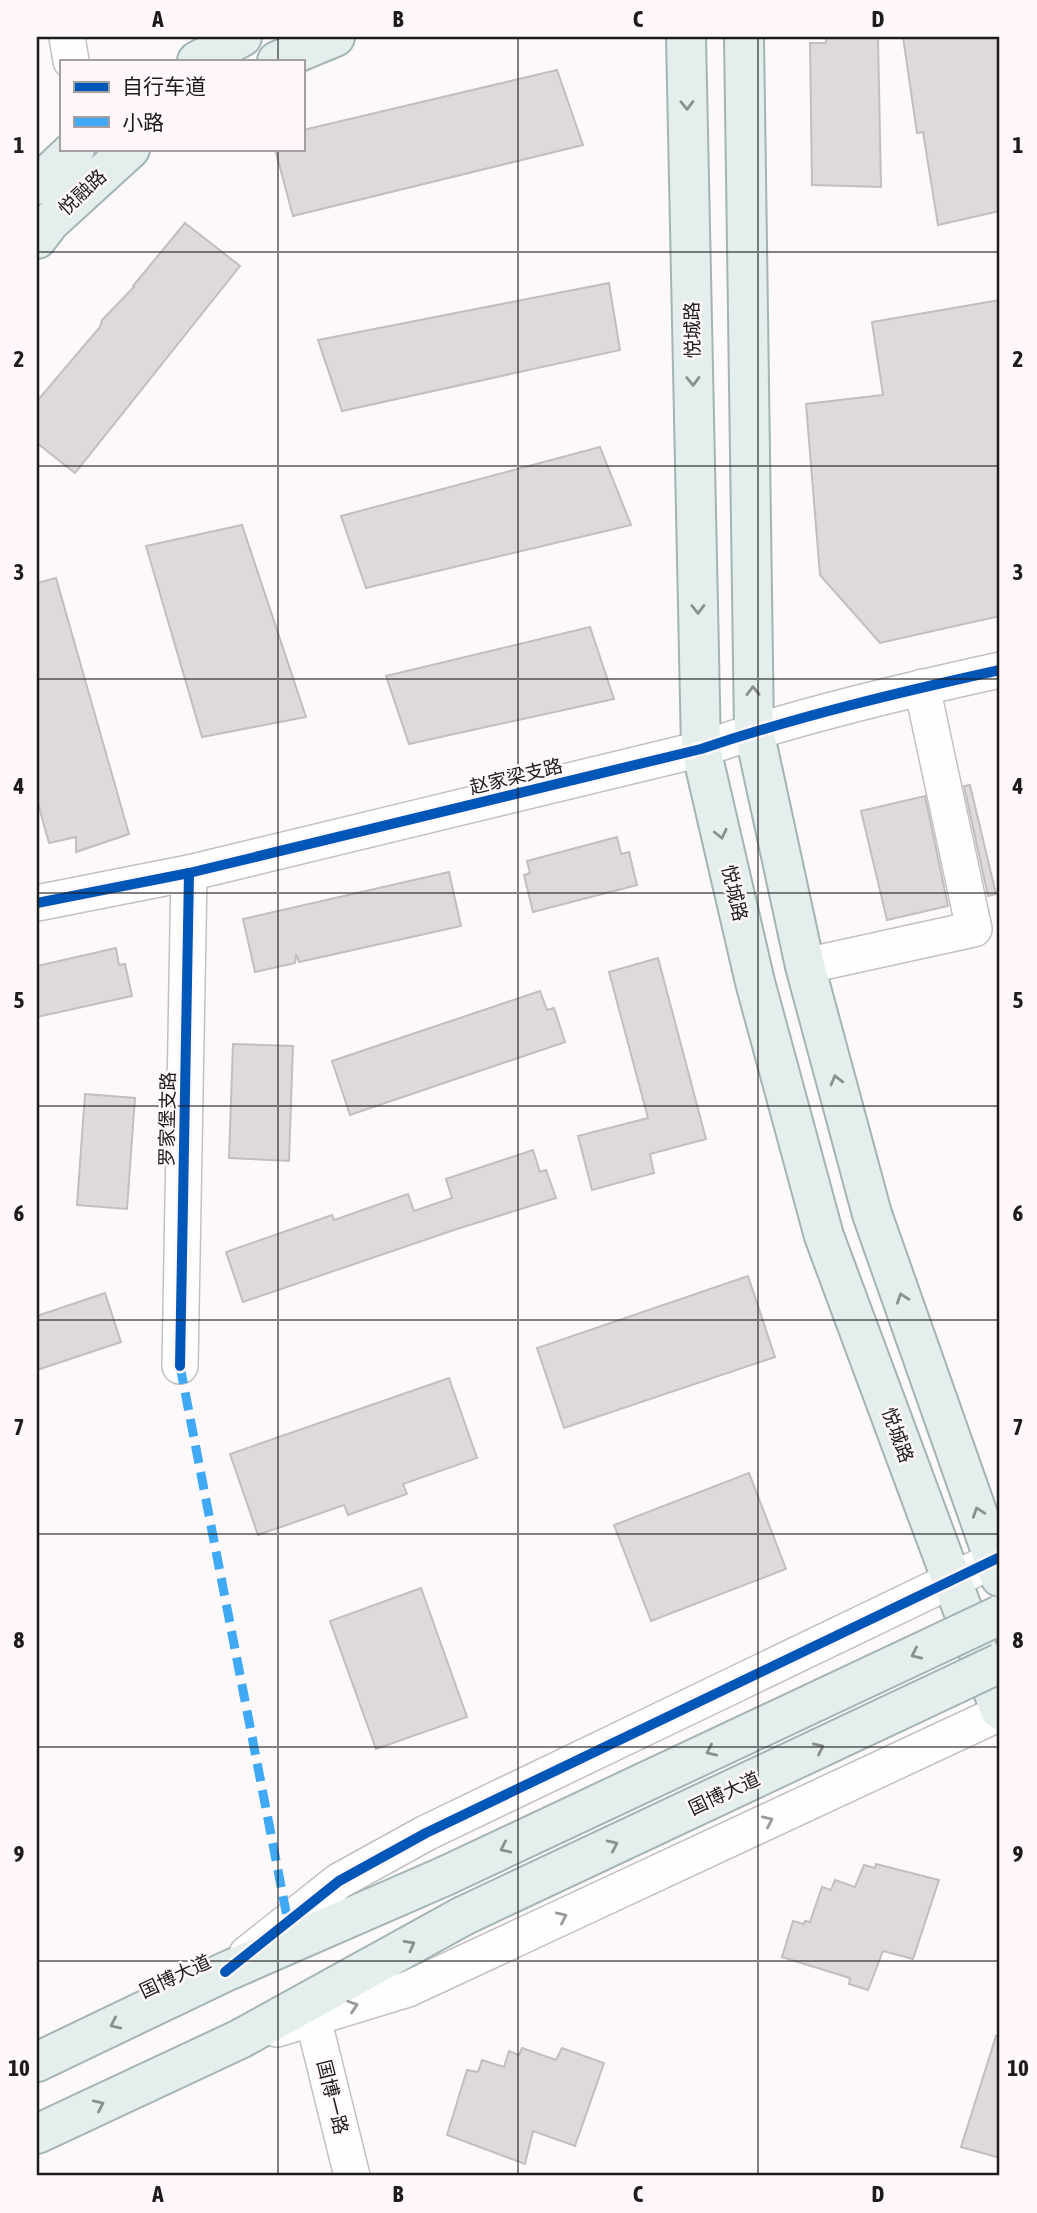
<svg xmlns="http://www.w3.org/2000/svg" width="1037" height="2213" font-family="'Asap Condensed','Noto Sans SC',sans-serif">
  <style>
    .building { fill: #dedadc; stroke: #c2bec0; stroke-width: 2 }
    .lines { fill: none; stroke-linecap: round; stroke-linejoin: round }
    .minor-casing { stroke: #c3c0c2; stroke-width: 38 }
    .major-casing { stroke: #a2b4b3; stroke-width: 42 }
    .minor { stroke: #fffefe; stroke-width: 35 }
    .major { stroke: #e3eeed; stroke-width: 38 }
    .major-bridge-casing { stroke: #a2b4b3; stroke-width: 42; stroke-linecap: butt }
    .major-bridge { stroke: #e3eeed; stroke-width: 38 }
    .quiet { stroke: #3fa9f5; stroke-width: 9; stroke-dasharray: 18 9; stroke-linecap: butt }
    .cycleway-casing { stroke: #fff7fb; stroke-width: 15 }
    .cycleway { stroke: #0057b8; stroke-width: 10 }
    .oneway { stroke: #8a8f8f }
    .oneway2 { stroke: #9a9899 }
    .grid { fill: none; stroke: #1e1b1d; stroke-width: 2; stroke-opacity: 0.55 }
    .labels { text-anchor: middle; stroke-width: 5; stroke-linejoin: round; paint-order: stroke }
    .street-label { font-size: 19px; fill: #1e1b1d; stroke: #fff7fb }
    .neatline { fill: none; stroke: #1e1b1d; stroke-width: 2.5 }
    .grid-label { font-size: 23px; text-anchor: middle; font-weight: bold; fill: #1e1b1d }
  </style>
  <rect width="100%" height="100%" fill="#fdf9fb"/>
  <g class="building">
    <path d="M826 37H878L881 187 812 185 810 43H826Z"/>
    <path d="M903 37H1000V211L938 225 923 132 917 133Z"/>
    <path d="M557 70 583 145 293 216 275 149H303V130Z"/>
    <path d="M185 223 240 266 75 473 37 443V401L100 327 102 320 134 287 133 286Z"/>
    <path d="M609 283 620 350 342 411 318 340Z"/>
    <path d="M1000 300V616L880 643 820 575 806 404 883 395 872 322Z"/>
    <path d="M600 447 631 525 366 588 341 516Z"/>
    <path d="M242 525 306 717 202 737 146 546Z"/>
    <path d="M56 578 129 834 76 852V837L49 843 37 800V583Z"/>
    <path d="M590 627 614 699 409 744 386 676Z"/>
    <path d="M970 785 996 894 988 896 964 786Z"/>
    <path d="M925 796 948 906 887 920 861 811Z"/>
    <path d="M617 837 621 854 629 852 637 885 533 912 524 875 530 873 527 861Z"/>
    <path d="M449 872 461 926 299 962 296 954 295 963 255 972 243 919Z"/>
    <path d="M116 948 119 965 125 964 132 996 37 1017V966Z"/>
    <path d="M658 958 706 1139 650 1154 654 1173 592 1190 578 1136 648 1118 609 972Z"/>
    <path d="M540 991 547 1010 554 1008 565 1042 350 1115 332 1061Z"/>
    <path d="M233 1044 293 1046 289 1161 229 1158Z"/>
    <path d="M85 1094 135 1098 127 1209 77 1205Z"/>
    <path d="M533 1150 540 1172 546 1170 556 1198 457 1229 243 1302 226 1252 332 1215 334 1220 408 1194 414 1211 452 1198 446 1179Z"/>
    <path d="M748 1276 775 1357 564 1428 537 1348Z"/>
    <path d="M105 1293 121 1342 37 1370V1316Z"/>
    <path d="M449 1378 477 1458 403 1484 407 1494 348 1515 344 1505 258 1535 230 1454Z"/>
    <path d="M749 1473 786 1569 651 1621 614 1525Z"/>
    <path d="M421 1588 467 1717 376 1749 330 1621Z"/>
    <path d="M876 1864 939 1880 913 1959 883 1951 868 1990 849 1984 850 1978 782 1957 793 1921 804 1924 805 1921 810 1922 822 1887 831 1890 835 1880 855 1887 864 1865 875 1868Z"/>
    <path d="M996 2036H1000V2158L961 2147Z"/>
    <path d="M522 2048 556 2060 562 2048 604 2063 575 2146 533 2131 525 2164 447 2135 467 2070 478 2072 482 2060 504 2067 509 2051 519 2055Z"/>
  </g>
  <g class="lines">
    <defs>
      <g id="minor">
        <path d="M67 37 71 61"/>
        <path d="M37 903 189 873 701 749C799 716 900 692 1000 670"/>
        <path d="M805 966 974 929 922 687"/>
        <path d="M180 1366 189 873"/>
        <path d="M247 1954 339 1881 426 1833 1000 1557"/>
        <path d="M313 2018 352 2176"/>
        <path d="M277 2029 408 1989 1000 1713"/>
      </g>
      <g id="major">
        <path d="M686 37 701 749 755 982 824 1236 1000 1710"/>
        <path d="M744 37 754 731 805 966 872 1214 1000 1577"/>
        <path d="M197 61 242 37"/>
        <path d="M277 61 335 37"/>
        <path d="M37 185 75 149"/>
        <path d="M37 239 50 222 130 149"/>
        <path d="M37 2062 225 1972 445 1876"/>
        <path d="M37 2134 240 2039 463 1916"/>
      </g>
    </defs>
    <use href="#minor" class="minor-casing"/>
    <use href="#major" class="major-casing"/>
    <use href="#minor" class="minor"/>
    <use href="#major" class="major"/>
    <defs>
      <g id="major-bridge">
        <path d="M445 1876 1000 1615"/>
        <path d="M463 1916 1000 1663"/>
      </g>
    </defs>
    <use href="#major-bridge" class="major-bridge-casing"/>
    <use href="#major-bridge" class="major-bridge"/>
    <path class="quiet" d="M180 1366 288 1922"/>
    <defs>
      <g id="cycleway">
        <path d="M37 903 189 873 701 749C799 716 900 692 1000 670"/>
        <path d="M180 1366 189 873"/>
        <path d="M225 1972 339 1881 426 1833 1000 1557"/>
      </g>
    </defs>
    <use href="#cycleway" class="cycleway-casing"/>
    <use href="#cycleway" class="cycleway"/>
  </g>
  <defs><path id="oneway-chevron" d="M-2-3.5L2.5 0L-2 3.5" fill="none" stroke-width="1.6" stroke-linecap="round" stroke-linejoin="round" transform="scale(1.75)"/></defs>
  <g class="oneway">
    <use href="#oneway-chevron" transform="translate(687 105) rotate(89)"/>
    <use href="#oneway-chevron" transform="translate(693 381) rotate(89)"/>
    <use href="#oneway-chevron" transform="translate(698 609) rotate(89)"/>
    <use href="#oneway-chevron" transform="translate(753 691) rotate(-91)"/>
    <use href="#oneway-chevron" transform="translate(721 834) rotate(77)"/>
    <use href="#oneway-chevron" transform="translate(836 1080) rotate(-105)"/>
    <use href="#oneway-chevron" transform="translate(902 1298) rotate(-109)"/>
    <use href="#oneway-chevron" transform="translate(978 1512) rotate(-109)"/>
    <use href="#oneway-chevron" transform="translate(916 1654) rotate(155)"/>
    <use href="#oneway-chevron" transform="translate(819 1748) rotate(-25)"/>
    <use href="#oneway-chevron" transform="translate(711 1751) rotate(155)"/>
    <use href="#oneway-chevron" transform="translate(613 1845) rotate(-25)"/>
    <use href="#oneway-chevron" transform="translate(505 1848) rotate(155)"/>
    <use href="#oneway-chevron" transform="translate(410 1945) rotate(-29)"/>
    <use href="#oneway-chevron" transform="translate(115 2024) rotate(155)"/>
    <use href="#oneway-chevron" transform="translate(99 2105) rotate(-25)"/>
  </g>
  <g class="oneway2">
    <use href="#oneway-chevron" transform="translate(768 1821) rotate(-25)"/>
    <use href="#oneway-chevron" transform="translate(562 1917) rotate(-25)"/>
    <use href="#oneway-chevron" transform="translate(353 2006) rotate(-18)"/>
  </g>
  <path class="grid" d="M278 37V61M518 37V2176M758 37V2176M278 149V2176M37 252H1000M37 466H1000M37 679H1000M37 893H1000M37 1106H1000M37 1320H1000M37 1534H1000M37 1747H1000M37 1961H1000"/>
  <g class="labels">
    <g class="street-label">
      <text transform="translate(82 192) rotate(-43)" y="7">悦融路</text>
      <text transform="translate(692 330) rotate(-91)" y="7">悦城路</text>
      <text transform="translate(516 776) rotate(-14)" y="7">赵家梁支路</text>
      <text transform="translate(735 893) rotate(77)" y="7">悦城路</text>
      <text transform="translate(167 1119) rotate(-89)" y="7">罗家堡支路</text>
      <text transform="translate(898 1435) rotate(70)" y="7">悦城路</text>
      <text transform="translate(724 1793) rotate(-25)" y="7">国博大道</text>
      <text transform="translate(175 1976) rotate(-25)" y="7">国博大道</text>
      <text transform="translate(333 2097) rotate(76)" y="7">国博一路</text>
    </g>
  </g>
  <rect width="1037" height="2213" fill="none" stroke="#fff7fb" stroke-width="77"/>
  <rect x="60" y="60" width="245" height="91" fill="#fff7fb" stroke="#a59fa2" stroke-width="2"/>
  <rect x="74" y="82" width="35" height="10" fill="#0057b8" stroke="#a59fa2" stroke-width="2"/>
  <text x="122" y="94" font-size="21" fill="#1e1b1d">自行车道</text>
  <rect x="74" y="117" width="35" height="10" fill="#3fa9f5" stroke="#a59fa2" stroke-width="2"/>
  <text x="122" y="130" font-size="21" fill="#1e1b1d">小路</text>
  <rect x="38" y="38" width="960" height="2136" class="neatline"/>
  <g class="grid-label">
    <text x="158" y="27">A</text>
    <text x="398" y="27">B</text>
    <text x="638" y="27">C</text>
    <text x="878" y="27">D</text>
    <text x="19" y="153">1</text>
    <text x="1018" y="153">1</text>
    <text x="19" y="367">2</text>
    <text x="1018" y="367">2</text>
    <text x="19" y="580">3</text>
    <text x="1018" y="580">3</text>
    <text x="19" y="794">4</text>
    <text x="1018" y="794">4</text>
    <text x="19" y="1008">5</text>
    <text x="1018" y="1008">5</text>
    <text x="19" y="1221">6</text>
    <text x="1018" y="1221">6</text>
    <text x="19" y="1435">7</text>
    <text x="1018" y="1435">7</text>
    <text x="19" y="1648">8</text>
    <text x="1018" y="1648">8</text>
    <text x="19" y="1862">9</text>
    <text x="1018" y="1862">9</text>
    <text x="19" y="2076">10</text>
    <text x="1018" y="2076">10</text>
    <text x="158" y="2202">A</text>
    <text x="398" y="2202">B</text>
    <text x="638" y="2202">C</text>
    <text x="878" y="2202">D</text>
  </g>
</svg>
